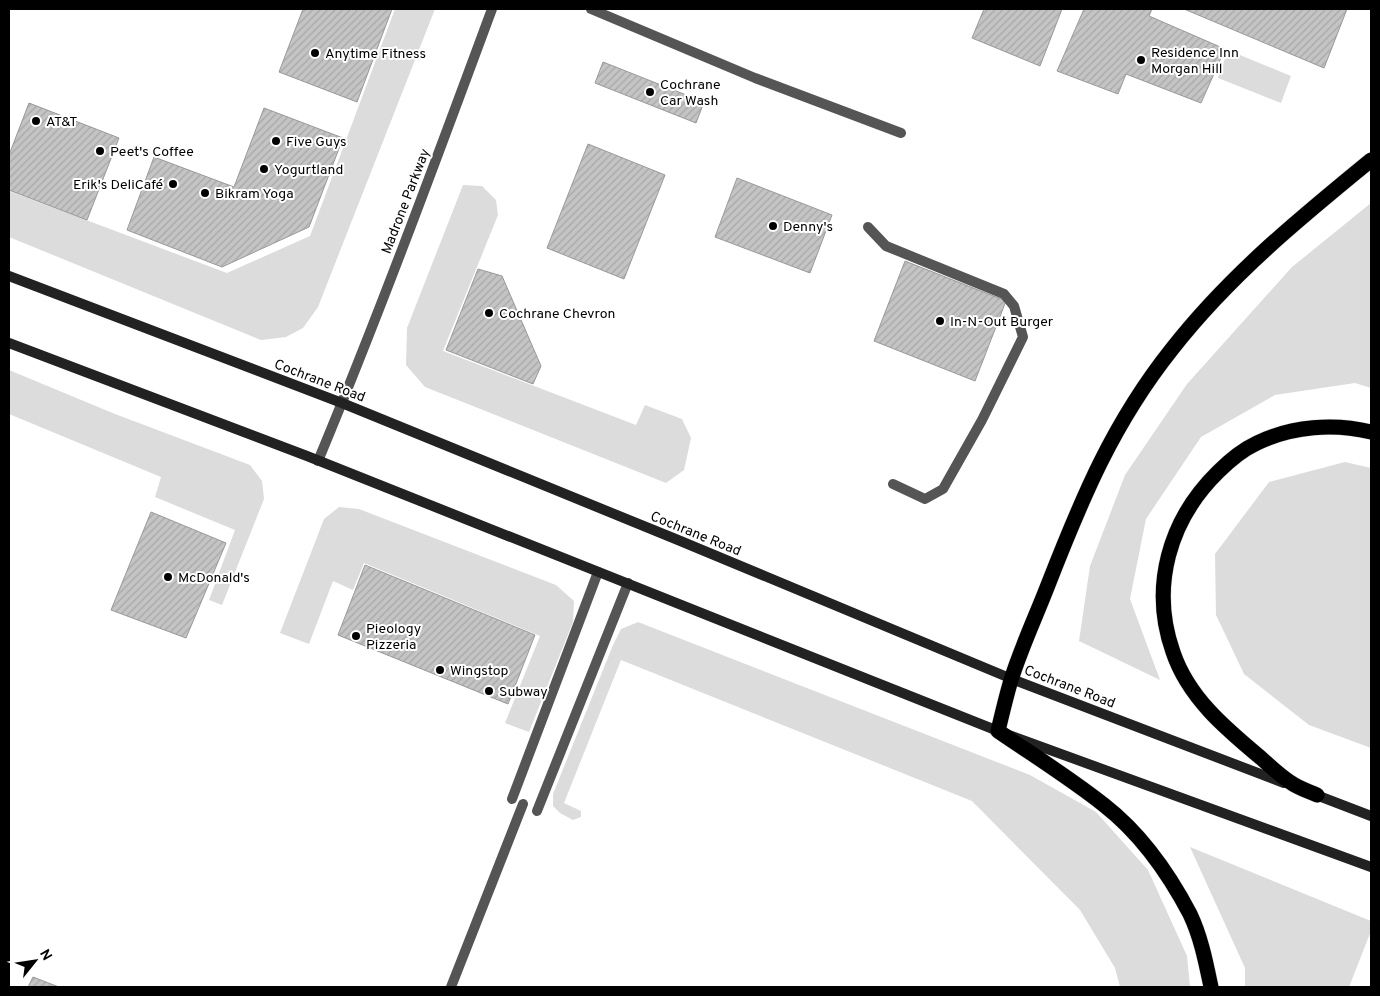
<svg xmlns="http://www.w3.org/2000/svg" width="1380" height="996" font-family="Overpass,sans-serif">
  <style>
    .grass { fill: #dcdcdc }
    .building { fill: url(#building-hatch); stroke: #999 }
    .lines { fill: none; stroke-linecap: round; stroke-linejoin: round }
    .highway-casing { stroke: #dbdbdb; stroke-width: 16 }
    .lane { stroke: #555; stroke-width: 10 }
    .street { stroke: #555; stroke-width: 10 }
    .secondary { stroke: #222; stroke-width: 10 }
    .highway { stroke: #000; stroke-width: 15 }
    .poi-dot { fill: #000; stroke: #fff; stroke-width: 2 }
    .labels { text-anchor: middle; stroke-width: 4; stroke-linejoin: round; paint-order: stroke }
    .poi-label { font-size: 14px; fill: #000; stroke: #fff; text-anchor: start }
    .street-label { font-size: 14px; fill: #000; stroke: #fff }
  </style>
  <defs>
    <pattern id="building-hatch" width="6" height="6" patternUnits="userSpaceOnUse" patternTransform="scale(1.25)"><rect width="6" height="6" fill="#c4c4c4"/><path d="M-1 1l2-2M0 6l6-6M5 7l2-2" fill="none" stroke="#a7a7a7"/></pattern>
  </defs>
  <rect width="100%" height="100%" fill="#fff"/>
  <g class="grass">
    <path d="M395 9H435L318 307 303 328 286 337 261 340 9 237V191L227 273 310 236Z"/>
    <path d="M1228 50 1291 76 1281 103 1218 78Z"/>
    <path d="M463 185 482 186 496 200 498 215 443 351 636 425 645 405 682 419 691 438 684 470 666 483 425 387 406 365 407 328Z"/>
    <path d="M1371 203V388L1355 383 1275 395 1201 437 1146 519 1130 599 1160 680 1079 641 1090 566 1125 475 1187 384 1292 267Z"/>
    <path d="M9 370 115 414 250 465 262 481 264 499 222 605 209 600 235 530 155 497 161 477 9 414Z"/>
    <path d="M1345 462 1371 468V748L1309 725 1244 674 1216 615 1215 554 1269 482Z"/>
    <path d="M339 507 359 509 556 585 574 601 573 622 529 732 505 723 540 636 364 563 353 590 333 581 309 644 280 633 324 519Z"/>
    <path d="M638 622 1030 775 1096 812 1148 870 1187 956 1190 987H1120L1115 968 1080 910 972 801 621 660 564 803 581 811V817L573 820 560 813 553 806V794L613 645 621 629Z"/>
    <path d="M1190 847 1371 921V931L1349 987H1245V968Z"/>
  </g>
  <g class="building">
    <path d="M303 9H392L357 102 279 72Z"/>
    <path d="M984 9H1062L1040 66 972 38Z"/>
    <path d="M1084 9H1152L1149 16 1225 49 1201 103 1126 74 1118 94 1057 71Z"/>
    <path d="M1184 9H1347L1324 68Z"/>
    <path d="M603 62 704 102 696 123 595 83Z"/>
    <path d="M29 103 119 138 87 220 9 190V155Z"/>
    <path d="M264 108 343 138 309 227 222 267 127 230 154 157 234 187Z"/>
    <path d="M588 144 665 175 624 279 547 248Z"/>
    <path d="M737 178 832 215 810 273 715 237Z"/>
    <path d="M905 261 1006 301 975 381 874 341Z"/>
    <path d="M478 269 502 276 541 366 533 384 446 350Z"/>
    <path d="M151 512 226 543 186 638 111 610Z"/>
    <path d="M365 565 535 635 508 704 338 635Z"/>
    <path d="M33 977 59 987H28Z"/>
  </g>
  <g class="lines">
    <defs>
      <g id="highway">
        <path d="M1317 795C1308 791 1298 788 1290 782 1279 775 1270 766 1261 758 1225 728 1188 697 1173 652 1150 587 1169 520 1218 472 1229 461 1242 450 1257 443 1292 426 1334 423 1371 432"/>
        <path d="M1211 987C1206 963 1201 937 1190 914 1169 874 1140 833 1104 805 1070 778 1033 755 998 731 1002 714 1006 697 1011 680 1021 648 1036 616 1048 585 1082 498 1113 423 1172 349 1229 276 1300 218 1371 160"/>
      </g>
    </defs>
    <use href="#highway" class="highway-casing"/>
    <g class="lane">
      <path d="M591 9 755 78 901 133"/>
      <path d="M868 227 886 246 1004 294 1014 306 1023 337 982 420 943 489 925 499 893 484"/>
      <path d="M512 799 598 572"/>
      <path d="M537 811 628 583"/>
      <path d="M451 987 523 804"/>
    </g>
    <path class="street" d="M318 461C380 312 436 160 492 9"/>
    <g class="secondary">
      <path d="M9 276 342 403 678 540 1012 679 1284 783"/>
      <path d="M9 343 307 456 998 731 1371 867"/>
      <path d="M1311 793 1371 816"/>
    </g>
    <use href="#highway" class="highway"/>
  </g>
  <g class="poi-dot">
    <circle cx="315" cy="53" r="5"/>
    <circle cx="1141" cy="60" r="5"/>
    <circle cx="650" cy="92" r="5"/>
    <circle cx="36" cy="121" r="5"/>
    <circle cx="276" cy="141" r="5"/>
    <circle cx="100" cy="151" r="5"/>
    <circle cx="264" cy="169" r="5"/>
    <circle cx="173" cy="184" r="5"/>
    <circle cx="205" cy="193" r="5"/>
    <circle cx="773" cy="226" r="5"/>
    <circle cx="489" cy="313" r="5"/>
    <circle cx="940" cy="321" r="5"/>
    <circle cx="168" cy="577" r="5"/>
    <circle cx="356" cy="636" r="5"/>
    <circle cx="440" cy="670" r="5"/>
    <circle cx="489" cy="691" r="5"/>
  </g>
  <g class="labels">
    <g class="poi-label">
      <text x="1151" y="57">Residence Inn<tspan x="1151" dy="16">Morgan Hill</tspan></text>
      <text x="325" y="58">Anytime Fitness</text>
      <text x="660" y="89">Cochrane<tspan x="660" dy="16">Car Wash</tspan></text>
      <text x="46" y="126">AT&amp;T</text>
      <text x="286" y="146">Five Guys</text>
      <text x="110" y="156">Peet's Coffee</text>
      <text x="274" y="174">Yogurtland</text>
      <text x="163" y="189" text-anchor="end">Erik's DeliCafé</text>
      <text x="215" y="198">Bikram Yoga</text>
      <text x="783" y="231">Denny's</text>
      <text x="499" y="318">Cochrane Chevron</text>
      <text x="950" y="326">In-N-Out Burger</text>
      <text x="178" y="582">McDonald's</text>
      <text x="366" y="633">Pieology<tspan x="366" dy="16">Pizzeria</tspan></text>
      <text x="450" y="675">Wingstop</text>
      <text x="499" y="696">Subway</text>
    </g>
    <g class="street-label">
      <text transform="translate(405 201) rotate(-69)" y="5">Madrone Parkway</text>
      <text transform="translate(320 380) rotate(21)" y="5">Cochrane Road</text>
      <text transform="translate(696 533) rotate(22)" y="5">Cochrane Road</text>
      <text transform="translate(1070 686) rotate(21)" y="5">Cochrane Road</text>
    </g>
  </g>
  <rect width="1380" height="996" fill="none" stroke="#000000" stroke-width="20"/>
  <g transform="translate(35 961) rotate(60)" stroke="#ffffff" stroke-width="4" paint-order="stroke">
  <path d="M0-4L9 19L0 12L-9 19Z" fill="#000000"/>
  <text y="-8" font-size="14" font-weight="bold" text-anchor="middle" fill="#000000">N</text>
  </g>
</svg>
